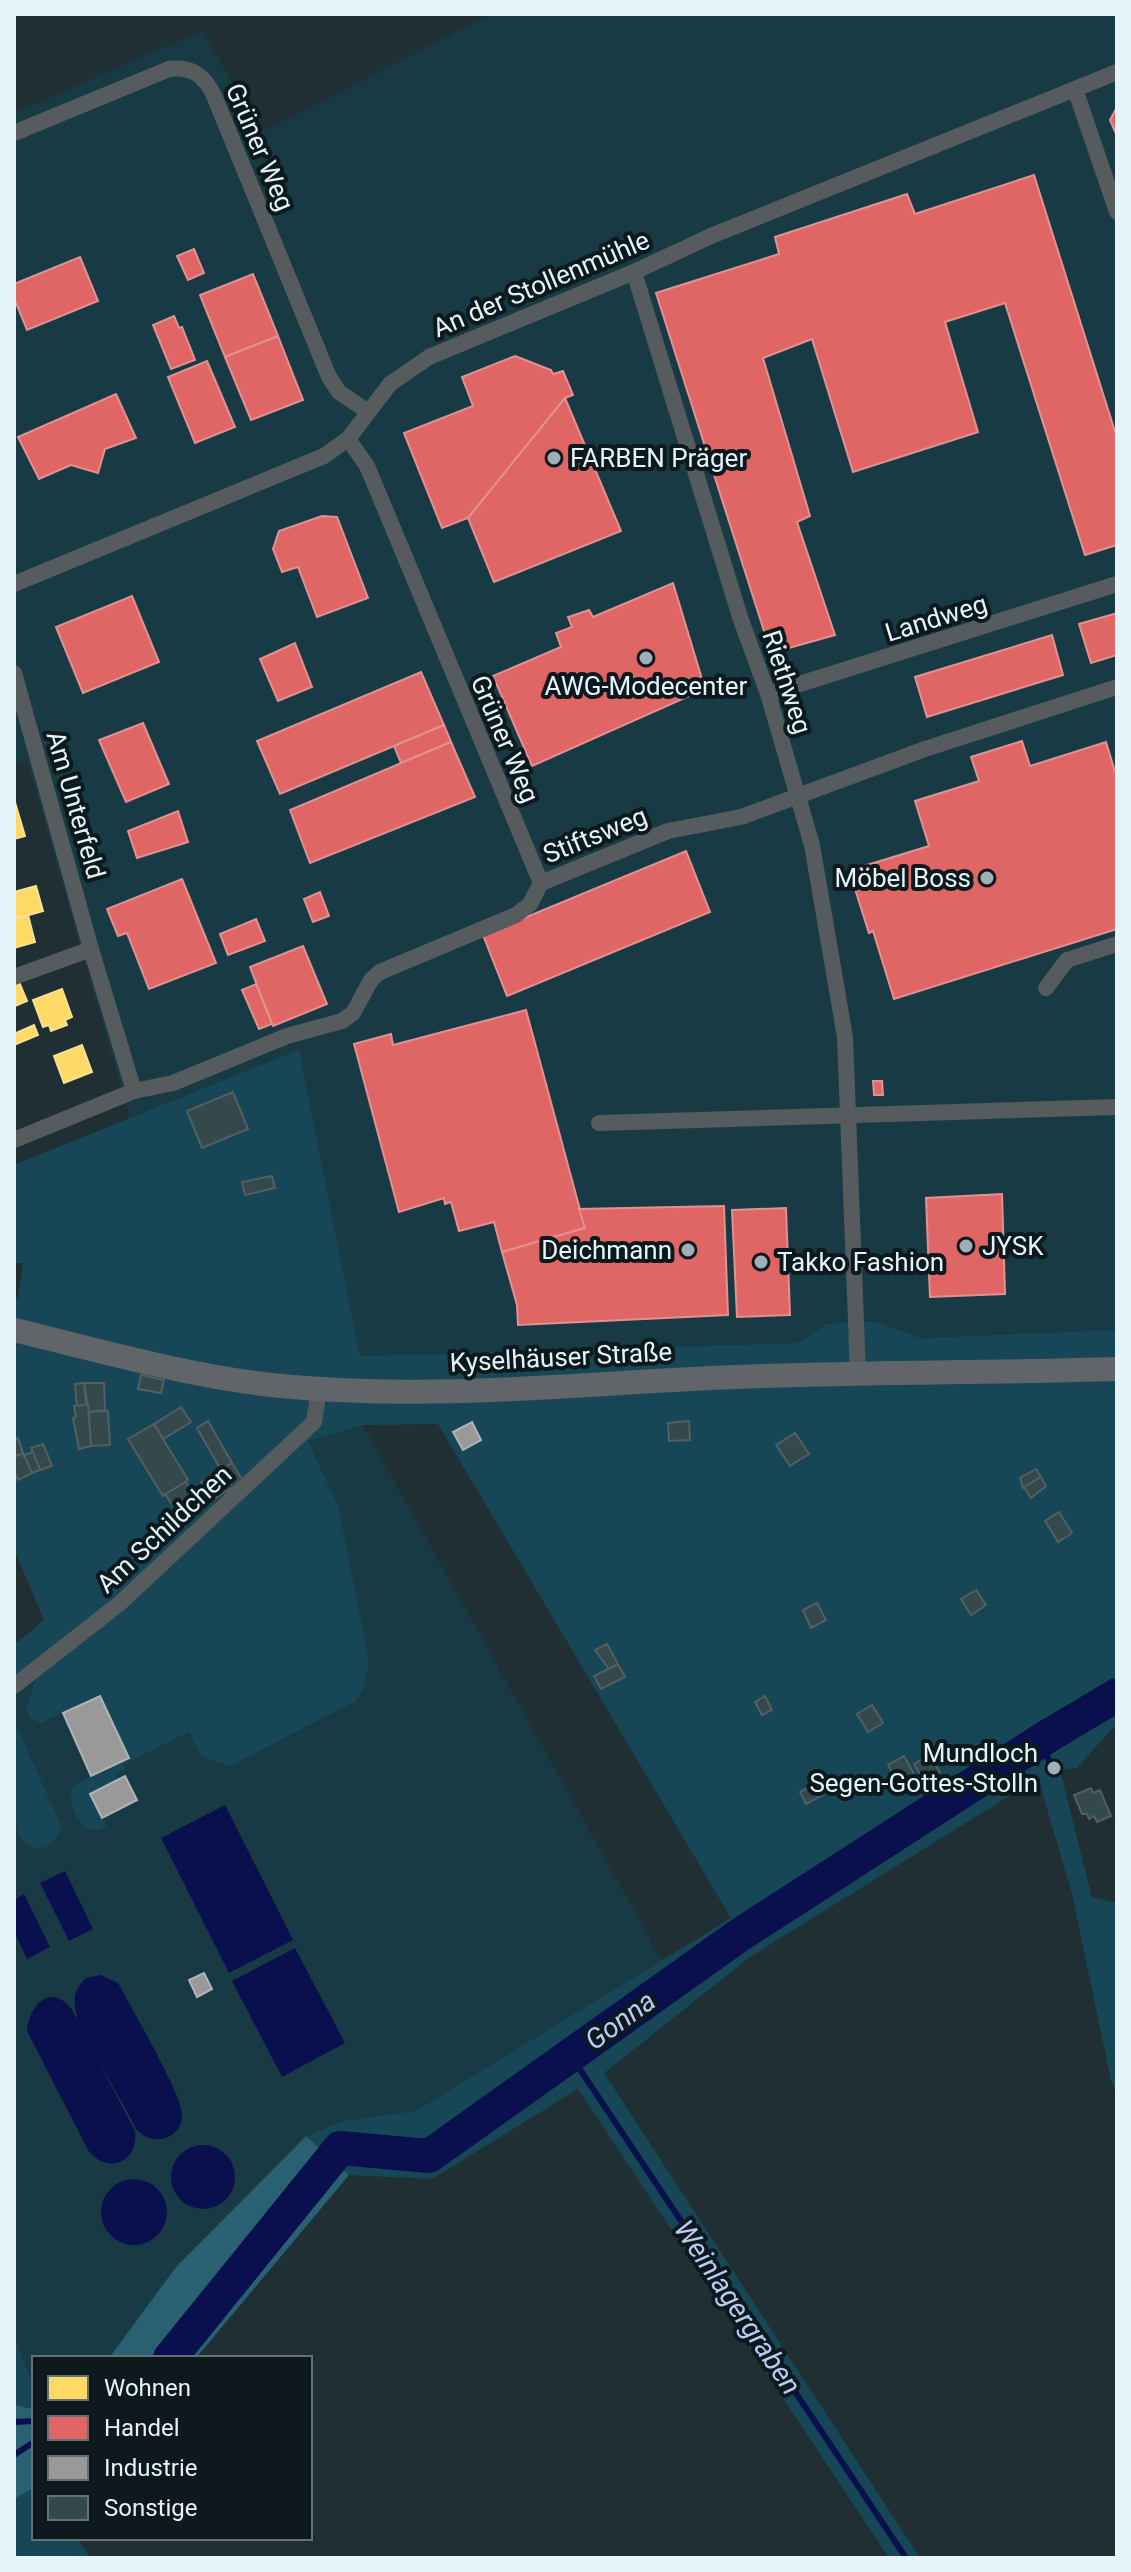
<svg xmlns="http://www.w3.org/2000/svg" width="1131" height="2572" font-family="Roboto,sans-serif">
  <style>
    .built { fill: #183a44 }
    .green { fill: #174756 }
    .forest { fill: #296172 }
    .water { fill: #0a104d }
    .homes { fill: #ffd966; stroke: #f7e192; stroke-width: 2 }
    .shops { fill: #e06666; stroke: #e29192; stroke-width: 2 }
    .industry { fill: #999; stroke: #b0b4b6; stroke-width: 2 }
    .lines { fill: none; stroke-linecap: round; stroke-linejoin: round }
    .stream { stroke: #0a104d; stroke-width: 6 }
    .river { stroke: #0a104d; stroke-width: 34 }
    .building { fill: #33494b; stroke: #535f62; stroke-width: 2 }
    .street { stroke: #565b5e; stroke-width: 16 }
    .secondary { stroke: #616569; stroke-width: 24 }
    .poi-dot { fill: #a0afb5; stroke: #0d191d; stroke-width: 3 }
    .labels { text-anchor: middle; stroke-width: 8; stroke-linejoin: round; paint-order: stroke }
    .street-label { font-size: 26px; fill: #e5f4fa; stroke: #0d191d }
    .poi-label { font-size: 26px; fill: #e5f4fa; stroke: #0d191d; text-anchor: start }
    .water-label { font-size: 28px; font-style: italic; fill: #bbcaf3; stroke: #0d191d }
  </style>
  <rect width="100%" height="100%" fill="#202f34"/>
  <g class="built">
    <path d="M491 14H1117V1330L920 1338 873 1321 826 1324 799 1343 360 1356 299 1051 130 1119 27 760 14 765V113L203 30 260 133Z"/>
    <path d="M363 1425 662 1960 416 2112 343 2121 306 2136 176 2267 109 2358H34V2388L14 2335V1695L307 1441Z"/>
  </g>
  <g class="green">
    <path d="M299 1050 360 1356 799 1343 826 1324 874 1321 920 1338 1117 1330V1723L1077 1768 1060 1770 1092 1897 1117 1903V2096L1111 2080 1072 1894 1038 1778 750 1957 604 2073 920 2558H889L578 2089 432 2179 349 2175 306 2136 343 2121 416 2111 731 1918 438 1424 363 1425 308 1441 339 1509 369 1662 363 1690 356 1701 230 1766 201 1756 189 1732 123 1765 125 1769 116 1775 118 1780 90 1794 107 1827 97 1831 87 1829C75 1817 66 1802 73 1786L129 1757 100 1696 41 1723 32 1719 26 1709 36 1678 14 1695V1645L44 1620 14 1549V1297L18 1298 23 1263H14V1165Z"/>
    <path d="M14 1720 61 1826C59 1842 39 1857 25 1843 6 1826 14 1747 14 1720Z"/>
    <path d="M14 2335 34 2388V2409L14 2405Z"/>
    <path d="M34 2488V2538H77L90 2558H14V2499Z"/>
  </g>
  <g class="forest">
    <path d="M306 2136 349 2175 196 2358H109L176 2267Z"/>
    <path d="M14 2405 34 2409V2488L14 2499Z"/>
  </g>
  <g class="water">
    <path d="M225 1805 293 1940 229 1973 161 1838Z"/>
    <path d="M65 1871 93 1929 69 1941 40 1883Z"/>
    <path d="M24 1894 50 1947 27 1959 14 1931V1900Z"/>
    <path d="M295 1948 345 2043 282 2077 232 1981Z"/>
    <path d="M100 1975 118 1983C131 2007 181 2093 182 2114 183 2127 172 2139 159 2139 150 2140 143 2136 137 2130L97 2058 135 2131C139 2163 107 2175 88 2150L27 2031C28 2011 45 1985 66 2003 71 2007 75 2015 78 2020 73 2002 72 1992 86 1978Z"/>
    <circle cx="203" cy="2177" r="32"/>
    <circle cx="134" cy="2212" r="33"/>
  </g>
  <g class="homes">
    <path d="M14 799 25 836 14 839Z"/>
    <path d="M36 886 43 911 15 919 14 892Z"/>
    <path d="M28 915 35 942 14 948V919Z"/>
    <path d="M19 982 27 1001 15 1006 14 985Z"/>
    <path d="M62 989 72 1017 65 1020 67 1025 51 1031 49 1025 43 1027 33 1000Z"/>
    <path d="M34 1025 38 1035 14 1045V1034Z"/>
    <path d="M82 1045 92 1072 64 1083 54 1056Z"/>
  </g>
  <g class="shops">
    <path d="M1117 107V136L1110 120Z"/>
    <path d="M1034 175 1117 438V545L1085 555 1005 303 945 322 978 432 853 472 812 339 763 358 810 516 797 522 835 635 771 653 656 293 779 254 775 237 907 194 915 214Z"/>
    <path d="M194 249 204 273 188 280 177 256Z"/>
    <path d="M80 257 98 301 27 330 14 298V284Z"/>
    <path d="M253 274 278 336 225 357 200 295Z"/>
    <path d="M174 316 179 328 182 327 195 360 171 369 153 325Z"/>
    <path d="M278 336 303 400 251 420 225 357Z"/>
    <path d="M515 356 551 370 553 374 563 371 573 395 565 398 468 518 442 528 404 433 473 406 462 377Z"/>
    <path d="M207 361 235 427 195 443 168 377Z"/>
    <path d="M116 394 136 438 105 449 98 473 71 465 39 479 18 437Z"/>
    <path d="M565 398 621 531 494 582 468 518Z"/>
    <path d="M322 516 337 517 368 598 317 617 298 567 282 572 273 549 279 531Z"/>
    <path d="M673 583 705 689 532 766 493 676 561 647 556 633 572 627 568 617 589 610 593 617Z"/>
    <path d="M132 596 159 662 83 693 56 627Z"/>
    <path d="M1117 613V655L1091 663 1079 624Z"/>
    <path d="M1052 635 1063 675 927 717 915 677Z"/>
    <path d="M295 643 312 687 278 701 260 659Z"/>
    <path d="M421 672 444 725 280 794 257 741Z"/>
    <path d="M143 723 169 784 126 802 99 740Z"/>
    <path d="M444 725 451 742 401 763 394 746Z"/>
    <path d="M1022 741 1030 766 1106 742 1117 778V929L894 999 873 931 869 933 855 889 859 887 854 869 929 846 915 801 979 781 971 757Z"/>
    <path d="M451 742 475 797 310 863 290 810Z"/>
    <path d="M178 811 188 842 137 858 128 831Z"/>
    <path d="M686 851 710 912 507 996 483 935Z"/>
    <path d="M182 879 216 963 149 989 127 933 118 936 107 909Z"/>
    <path d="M320 892 329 916 313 922 304 899Z"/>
    <path d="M256 919 265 941 228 955 220 934Z"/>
    <path d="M303 946 327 1004 273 1026 250 967Z"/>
    <path d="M256 984 272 1024 259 1029 242 990Z"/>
    <path d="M526 1010 585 1228 502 1252 494 1222 459 1231 451 1202 445 1204 444 1198 399 1212 354 1044 391 1034 393 1045Z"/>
    <path d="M873 1081H882L883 1095H874Z"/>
    <path d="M1002 1194 1005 1294 930 1297 926 1198Z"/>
    <path d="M724 1206 728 1315 518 1325 517 1305 502 1252 585 1228 579 1209Z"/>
    <path d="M786 1208 790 1315 737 1317 732 1210Z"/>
  </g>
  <g class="industry">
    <path d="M472 1422 481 1440 463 1450 453 1432Z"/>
    <path d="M100 1696 129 1758 91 1776 63 1713Z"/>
    <path d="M125 1776 137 1800 102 1818 90 1794Z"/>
    <path d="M204 1973 212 1989 197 1997 189 1980Z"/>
  </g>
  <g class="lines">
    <g class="stream">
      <path d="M1042 1740 1051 1767"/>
      <path d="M571 2056 906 2558"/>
      <path d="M14 2422 34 2421"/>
      <path d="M14 2455 34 2442"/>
    </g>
    <path class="river" d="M170 2358 340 2148 429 2156 741 1934 1048 1736 1117 1695"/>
  </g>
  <g class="building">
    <path d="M233 1092 248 1129 202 1148 187 1111Z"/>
    <path d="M272 1176 275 1188 245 1195 242 1182Z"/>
    <path d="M141 1375 164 1380 161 1393 138 1389Z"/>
    <path d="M84 1383H104L105 1410 89 1412Z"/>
    <path d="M84 1383 86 1405 77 1406 75 1384Z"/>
    <path d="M88 1405 91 1446 79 1449 73 1418 76 1417 74 1406Z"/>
    <path d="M181 1407 191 1422 163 1439 154 1424Z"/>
    <path d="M108 1411 110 1445 91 1446 89 1412Z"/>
    <path d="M208 1421 232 1463 221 1470 197 1428Z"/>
    <path d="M689 1421 690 1440 669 1441 668 1423Z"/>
    <path d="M154 1424 188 1480 163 1496 128 1439Z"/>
    <path d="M795 1433 809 1454 790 1466 776 1445Z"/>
    <path d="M18 1438 23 1453 14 1457V1440Z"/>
    <path d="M43 1444 52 1466 40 1470 31 1448Z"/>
    <path d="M33 1452 40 1470 32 1473 24 1455Z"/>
    <path d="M23 1453 32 1473 18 1480 14 1471V1457Z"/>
    <path d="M232 1463 243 1481 212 1500 201 1482Z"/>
    <path d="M1036 1469 1041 1477 1023 1488 1020 1478Z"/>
    <path d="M1041 1477 1046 1486 1031 1498 1024 1487Z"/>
    <path d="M186 1482 194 1493 173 1506 165 1494Z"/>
    <path d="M1059 1512 1072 1533 1058 1542 1045 1521Z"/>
    <path d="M976 1590 986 1605 971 1615 961 1599Z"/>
    <path d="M817 1603 826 1620 811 1628 803 1610Z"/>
    <path d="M607 1644 618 1664 609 1669 595 1650Z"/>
    <path d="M618 1664 625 1677 601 1689 594 1676Z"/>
    <path d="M765 1696 772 1710 762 1715 755 1702Z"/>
    <path d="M872 1705 883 1723 868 1732 857 1714Z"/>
    <path d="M904 1756 914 1774 898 1783 888 1765Z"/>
    <path d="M926 1757 931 1766 935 1764 940 1772 924 1781 914 1764Z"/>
    <path d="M818 1783 824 1794 806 1804 800 1792Z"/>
    <path d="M1091 1788 1093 1793 1100 1790 1111 1816 1097 1822 1094 1816 1089 1819 1087 1814H1082L1074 1795Z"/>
  </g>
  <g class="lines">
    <g class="street">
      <path d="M1075 89 1117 212"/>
      <path d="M14 133 169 69C193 66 206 77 215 98L329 377 339 392 367 411"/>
      <path d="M634 272 741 620 768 694 812 845 845 1037 858 1373"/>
      <path d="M348 439 367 466 541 883"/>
      <path d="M14 584 324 456 348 439 390 384 429 357 634 272 711 236 1117 72"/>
      <path d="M14 673 91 949 134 1091"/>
      <path d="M768 694 1117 584"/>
      <path d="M14 977 91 949"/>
      <path d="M1046 988 1067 960 1117 944"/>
      <path d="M599 1123 1117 1107"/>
      <path d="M14 1140 134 1091 173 1083 287 1036 342 1021 353 1013 371 980 380 972 516 915 530 904 541 883 668 831 741 817 925 749 1117 687"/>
      <path d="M14 1686 119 1604 314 1422 319 1389"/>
    </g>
    <path class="secondary" d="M14 1330C102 1351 191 1377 281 1386 424 1400 568 1385 711 1378 846 1372 982 1373 1117 1369"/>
  </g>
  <g class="poi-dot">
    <circle cx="554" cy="458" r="8"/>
    <circle cx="646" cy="658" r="8"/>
    <circle cx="987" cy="878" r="8"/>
    <circle cx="966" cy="1246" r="8"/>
    <circle cx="688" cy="1250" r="8"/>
    <circle cx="761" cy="1262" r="8"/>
    <circle cx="1054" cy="1768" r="8"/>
  </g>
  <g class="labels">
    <g class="street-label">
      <text transform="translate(260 147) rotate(67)" y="9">Grüner Weg</text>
      <text transform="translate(541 284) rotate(-23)" y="9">An der Stollenmühle</text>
      <text transform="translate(936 618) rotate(-17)" y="9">Landweg</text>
      <text transform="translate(787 682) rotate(72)" y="9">Riethweg</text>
      <text transform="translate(505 739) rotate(67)" y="9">Grüner Weg</text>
      <text transform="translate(76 805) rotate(74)" y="9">Am Unterfeld</text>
      <text transform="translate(595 835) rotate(-22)" y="9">Stiftsweg</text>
      <text transform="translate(561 1357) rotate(-3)" y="9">Kyselhäuser Straße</text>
      <text transform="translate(164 1529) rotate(-43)" y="9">Am Schildchen</text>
    </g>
    <g class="poi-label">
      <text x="570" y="467">FARBEN Präger</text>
      <text x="646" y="695" text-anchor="middle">AWG-Modecenter</text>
      <text x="971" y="887" text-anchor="end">Möbel Boss</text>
      <text x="982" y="1255">JYSK</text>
      <text x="672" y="1259" text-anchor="end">Deichmann</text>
      <text x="777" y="1271">Takko Fashion</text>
      <text x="1038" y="1762" text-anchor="end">Mundloch<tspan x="1038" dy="30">Segen-Gottes-Stolln</tspan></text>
    </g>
    <g class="water-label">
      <text transform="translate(620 2020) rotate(-36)" y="10">Gonna</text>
      <text transform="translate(738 2307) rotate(56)" y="10">Weinlagergraben</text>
    </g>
  </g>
  <rect width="1131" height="2572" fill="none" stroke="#e5f4fa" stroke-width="32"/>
  <rect x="32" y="2356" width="280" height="184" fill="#0d191d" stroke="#637175" stroke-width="2"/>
  <rect x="48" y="2376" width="40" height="24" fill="#ffd966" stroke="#637175" stroke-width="2"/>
  <text x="104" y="2396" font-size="24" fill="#e5f4fa">Wohnen</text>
  <rect x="48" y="2416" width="40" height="24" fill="#e06666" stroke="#637175" stroke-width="2"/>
  <text x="104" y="2436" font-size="24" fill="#e5f4fa">Handel</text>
  <rect x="48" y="2456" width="40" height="24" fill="#999999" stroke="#637175" stroke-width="2"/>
  <text x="104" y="2476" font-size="24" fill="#e5f4fa">Industrie</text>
  <rect x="48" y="2496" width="40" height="24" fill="#33494b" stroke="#637175" stroke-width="2"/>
  <text x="104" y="2516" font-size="24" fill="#e5f4fa">Sonstige</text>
</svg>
